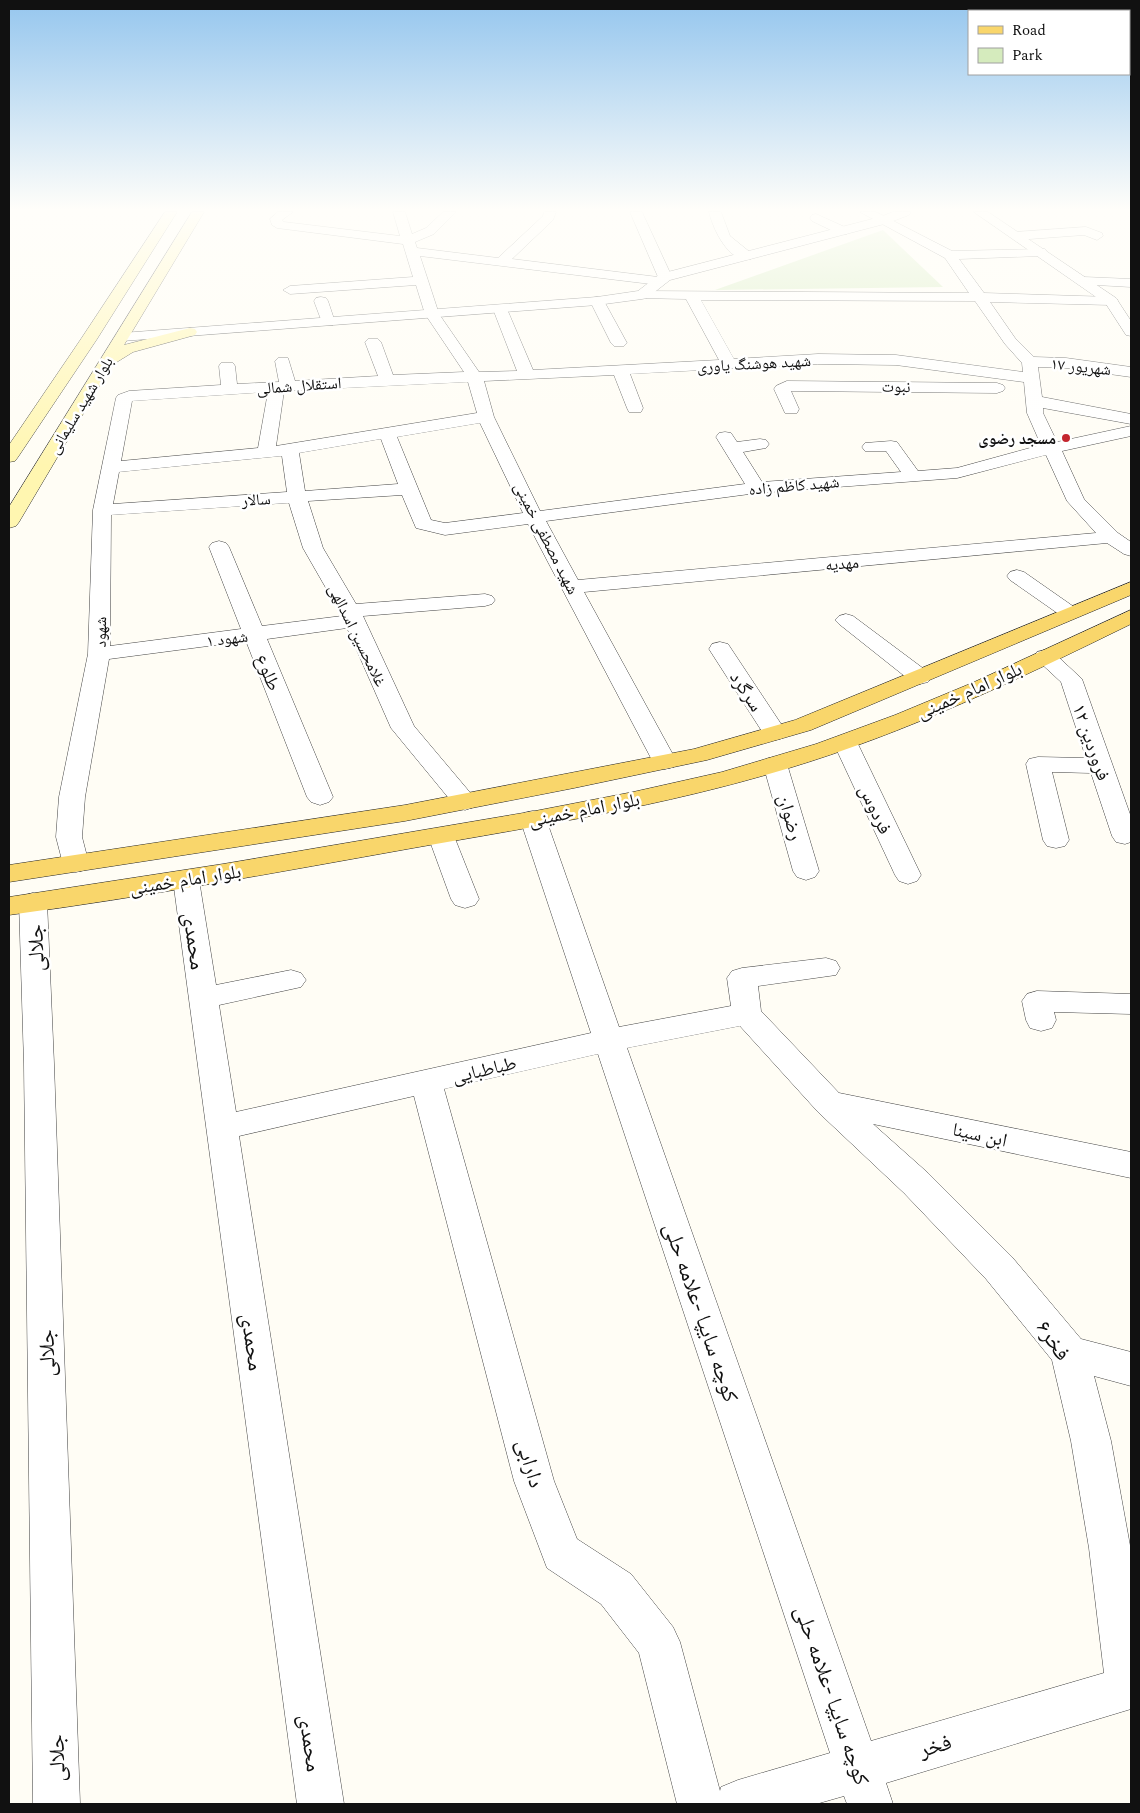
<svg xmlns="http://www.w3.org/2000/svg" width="1140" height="1813" font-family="Spectral,'Noto Naskh Arabic',serif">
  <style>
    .green { fill: #d5ebbd }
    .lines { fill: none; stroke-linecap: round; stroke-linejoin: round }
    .minor-casing { stroke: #444; stroke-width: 1 }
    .tertiary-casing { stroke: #444; stroke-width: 1 }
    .secondary-casing { stroke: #333; stroke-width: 1 }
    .primary-casing { stroke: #222; stroke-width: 1 }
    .minor { fill: #fff; fill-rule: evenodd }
    .tertiary { fill: #fff; fill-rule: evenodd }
    .secondary { fill: #fff6b0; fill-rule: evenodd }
    .primary { fill: #f9d66b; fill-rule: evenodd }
    .poi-dot { fill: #c4262e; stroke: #fff; stroke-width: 2 }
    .labels { text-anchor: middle; stroke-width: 5; stroke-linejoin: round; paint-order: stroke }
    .far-street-label { font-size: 16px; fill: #111; stroke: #fff }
    .far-poi-label { font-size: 16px; font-weight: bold; fill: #111; stroke: #fff; text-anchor: end }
    .street-label { font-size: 19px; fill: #111; stroke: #fff }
    .near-street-label { font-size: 22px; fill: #111; stroke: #fff }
  </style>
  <rect width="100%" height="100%" fill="#fffdf5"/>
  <path class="green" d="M883 230 943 287 715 290Z"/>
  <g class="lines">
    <defs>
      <g id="minor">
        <path d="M278 212H293L282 220 284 222 400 236 393 212H405L412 234 426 228 443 212H456L434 234 415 242 417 248 498 258 543 216 544 212H556L553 220 512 259 658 277 630 212H642L672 277 664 284 659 285 420 256 439 314 479 372 517 371 493 309 495 306H505L507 309 533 370 719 360 686 299 637 298 635 295 637 292 642 291 969 293 945 258 860 212H876L952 251 1045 249 1047 252 1040 256 959 259 984 293 1111 297 1116 298 1118 301 1116 304 1111 305 990 302 1015 338 1034 357 1066 358 1131 367V377L1066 368 1038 367 1042 397 1131 414V424L1043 408V413L1057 442 1131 426V436L1062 451 1084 499 1118 533 1131 542V556L1124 554 1107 543 584 592 677 762 674 767 665 769 656 767 653 762 528 524 445 535 416 528 402 495 308 501 323 548 356 604 485 594 492 596 495 600 492 604 485 606 363 616 414 726 478 802 474 807 465 810 456 807 391 728 347 628 267 639 333 797 329 802 320 805 311 802 307 797 246 641 109 659 85 797 82 837 89 864 85 870 76 872 67 870 63 864 56 837 59 797 88 654 93 510 116 398 118 395 129 391 221 385 219 366 221 363H233L235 366 237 384 279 382 275 361 278 358H288L295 381 378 376 365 342 368 339H378L381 342 393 375 464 372 425 314 416 285 290 294 283 290 290 286 413 277 403 244 277 228 272 225 270 219ZM701 300 975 301 1005 344 1022 363 1023 372 896 355 818 354 734 359ZM818 364 896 365 1024 382 1027 413 1041 445 957 468 918 471 897 442 891 441 865 443 862 447 865 451H886L901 472 762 482 743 452 766 448 769 444 766 440 760 439 737 442 731 433 725 432 719 433 716 437 745 484 540 511 494 417 484 381 614 375 627 408 629 412H641L643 408 630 374ZM468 382 477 413 276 446 284 391ZM268 392 258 448 121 461 132 401ZM480 423 523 513 445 523 431 520 397 437ZM381 439 398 484 305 491 299 453ZM1046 455 1067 501 1096 533 578 580 546 521 757 493 957 478ZM282 456 287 492 113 504 119 472ZM289 503 303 548 342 616 262 626 229 547 226 543 219 541 212 543 209 547 241 629 110 646 111 515Z"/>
        <path d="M709 212H721L730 236 751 253 753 256 751 259C729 264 713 229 709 212Z"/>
        <path d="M816 214 847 228 849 231 847 234H839L812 221 810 218 812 215Z"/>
        <path d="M1086 227 1102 233 1103 236 1097 240 1084 235 1016 240 1010 236 1016 232Z"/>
        <path d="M1084 277 1131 279V287L1079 284 1077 281Z"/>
        <path d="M321 297 326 298 328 301 335 322 333 325H323L314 301 316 298Z"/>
        <path d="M597 297 602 298 604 301 627 343 624 346H614L611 343 590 301 592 298Z"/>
        <path d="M787 381 997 383 1003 385 1005 388 1003 391 997 393 791 391 799 409 797 413H785L774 389 776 386Z"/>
        <path d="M1017 570 1024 572 1077 609 1081 613 1077 617 1070 619 1063 617 1010 580 1007 576 1010 572Z"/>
        <path d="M846 614 853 616 928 672 931 677 928 682 920 684 912 682 839 624 835 620 839 616Z"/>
        <path d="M720 642 728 644 787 733 783 738 775 740 767 738 763 733 709 649 712 644Z"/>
        <path d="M1045 650 1053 652 1082 679 1131 817V842L1125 844 1116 842 1112 836 1091 773 1052 772 1069 840 1065 846 1056 848 1047 846 1043 840 1026 764 1029 759 1038 757 1086 758 1061 682 1034 657 1037 652Z"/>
        <path d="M845 735 853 737 857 742 921 875 917 881 908 884 899 881 895 875 833 742 837 737Z"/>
        <path d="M775 757 784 759 787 764 819 871 815 877 806 880 797 877 793 871 763 764 766 759Z"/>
        <path d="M533 811 542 813 546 819 619 1027 731 1006 727 978 732 971 742 968 826 958 836 961 840 968 836 975 758 986 761 1011 839 1093 1131 1152V1178L873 1124 928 1173 1012 1257 1081 1339 1131 1352V1386L1094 1376 1111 1441 1131 1551V1709L886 1783 893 1804H847L844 1796 816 1804H677L639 1653 601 1604 547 1568 514 1481 414 1096 239 1136 344 1804H297L173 880 176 874 186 871 196 874 199 880 216 985 291 970 301 973 306 980 301 987 219 1005 236 1112 591 1033 520 819 524 813ZM740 1026 818 1112 904 1193 986 1279 1052 1360 1071 1441 1089 1548 1104 1673 871 1741 627 1048ZM598 1054 830 1753 738 1780 721 1787 720 1791 680 1642 673 1627 631 1574 577 1539 554 1481 444 1089Z"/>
        <path d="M441 828 450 830 454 836 479 899 475 905 465 908 455 905 451 899 428 836 432 830Z"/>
        <path d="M33 893 43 896 47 902 54 1064 80 1804H33L24 1064 19 902 23 896Z"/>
        <path d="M1037 991 1131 994V1014L1054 1012 1056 1020 1052 1028 1041 1031 1030 1028 1026 1020 1022 1001 1027 994Z"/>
      </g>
      <g id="tertiary">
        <path d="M893 212H911L909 215 888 223 670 280 647 298 642 299 597 305 122 341 117 340 115 337 117 334 122 333 597 297 638 291 660 274 880 217Z"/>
        <path d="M974 212H988L1116 298 1131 321V336L1126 335 1106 304Z"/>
      </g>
      <g id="secondary">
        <path d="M165 212H177L97 339 18 457 15 461 9 462V445L81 339Z"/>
        <path d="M192 212H204L124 345 190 328 195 329 197 332 195 335 133 352 112 365 19 522 16 526 9 528V507Z"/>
      </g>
      <g id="primary">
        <path d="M1131 582V595L811 730 707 760 574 788 405 821 9 882V865L405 805 694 749 795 720Z"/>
        <path d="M1131 610V624C1019 679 906 733 786 769 664 806 538 826 413 848 279 872 144 897 9 915V897L223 864 535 811 633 792 722 772 816 744 895 715 972 683Z"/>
      </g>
    </defs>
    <use href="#minor" class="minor-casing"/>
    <use href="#tertiary" class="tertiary-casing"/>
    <use href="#secondary" class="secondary-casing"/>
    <use href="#primary" class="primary-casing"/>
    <use href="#minor" class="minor"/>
    <use href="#tertiary" class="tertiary"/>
    <use href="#secondary" class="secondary"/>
    <use href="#primary" class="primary"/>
  </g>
  <linearGradient id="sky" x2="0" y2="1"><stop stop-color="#95c6ee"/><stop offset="0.45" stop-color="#fffefa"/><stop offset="1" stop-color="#fffefa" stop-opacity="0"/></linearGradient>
  <rect width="1140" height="466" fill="url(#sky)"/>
  <circle class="poi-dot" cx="1066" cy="438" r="5"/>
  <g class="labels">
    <g class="far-street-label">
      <text transform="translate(754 363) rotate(-3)" y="6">شهید هوشنگ یاوری</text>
      <text transform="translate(1081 366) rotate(6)" y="6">۱۷ شهریور</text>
      <text transform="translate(299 385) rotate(-4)" y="6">استقلال شمالی</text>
      <text transform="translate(896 386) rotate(1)" y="6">نبوت</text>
      <text transform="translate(80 405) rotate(-59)" y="6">بلوار شهید سلیمانی</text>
      <text transform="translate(794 485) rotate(-5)" y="6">شهید کاظم زاده</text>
      <text transform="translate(256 499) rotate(-4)" y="6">سالار</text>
      <text transform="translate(547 538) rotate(63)" y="6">شهید مصطفی خمینی</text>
      <text transform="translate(842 563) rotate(-5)" y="6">مهدیه</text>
      <text transform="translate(100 632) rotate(-89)" y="6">شهود</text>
      <text transform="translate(358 635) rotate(64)" y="6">غلامحسین اسدالهی</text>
      <text transform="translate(227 638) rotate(-7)" y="6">شهود ۱</text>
    </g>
    <g class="far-poi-label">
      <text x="1056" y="444">مسجد رضوی</text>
    </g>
    <g class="street-label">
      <text transform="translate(269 672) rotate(68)" y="7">طلوع</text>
      <text transform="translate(969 690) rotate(-24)" y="7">بلوار امام خمینی</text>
      <text transform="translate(747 691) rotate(57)" y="7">سرگرد</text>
      <text transform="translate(1092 742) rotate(71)" y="7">۱۲ فروردین</text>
      <text transform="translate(584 809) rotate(-11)" y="7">بلوار امام خمینی</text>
      <text transform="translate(876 809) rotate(65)" y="7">فردوس</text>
      <text transform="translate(791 817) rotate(74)" y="7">رضوان</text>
      <text transform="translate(185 879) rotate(-9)" y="7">بلوار امام خمینی</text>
      <text transform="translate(484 1069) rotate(-13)" y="7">طباطبایی</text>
      <text transform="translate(980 1134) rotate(12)" y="7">ابن سینا</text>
    </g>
    <g class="near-street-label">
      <text transform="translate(195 941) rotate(82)" y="8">محمدی</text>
      <text transform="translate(35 948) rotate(-92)" y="8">جلالی</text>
      <text transform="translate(702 1312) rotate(71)" y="8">کوچه سایپا -علامه حلی</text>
      <text transform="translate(1054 1340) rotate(56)" y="8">فخر۶</text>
      <text transform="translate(253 1342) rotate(82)" y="8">محمدی</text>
      <text transform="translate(46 1353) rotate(-91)" y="8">جلالی</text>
      <text transform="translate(531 1463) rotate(73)" y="8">دارابی</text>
      <text transform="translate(833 1695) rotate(71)" y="8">کوچه سایپا -علامه حلی</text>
      <text transform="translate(311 1743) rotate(82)" y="8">محمدی</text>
      <text transform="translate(935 1745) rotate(-16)" y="8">فخر</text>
      <text transform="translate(56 1758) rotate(-91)" y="8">جلالی</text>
    </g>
  </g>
  <rect width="1140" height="1813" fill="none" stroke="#111111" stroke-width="20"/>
  <rect x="968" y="10" width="162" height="65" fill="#ffffff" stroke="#a0a0a0"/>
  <rect x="978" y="26" width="25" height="8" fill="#f9d66b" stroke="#a0a0a0"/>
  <text x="1012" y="35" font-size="15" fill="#111111">Road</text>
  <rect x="978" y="48" width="25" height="15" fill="#d5ebbd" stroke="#a0a0a0"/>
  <text x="1012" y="60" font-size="15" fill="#111111">Park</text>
</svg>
